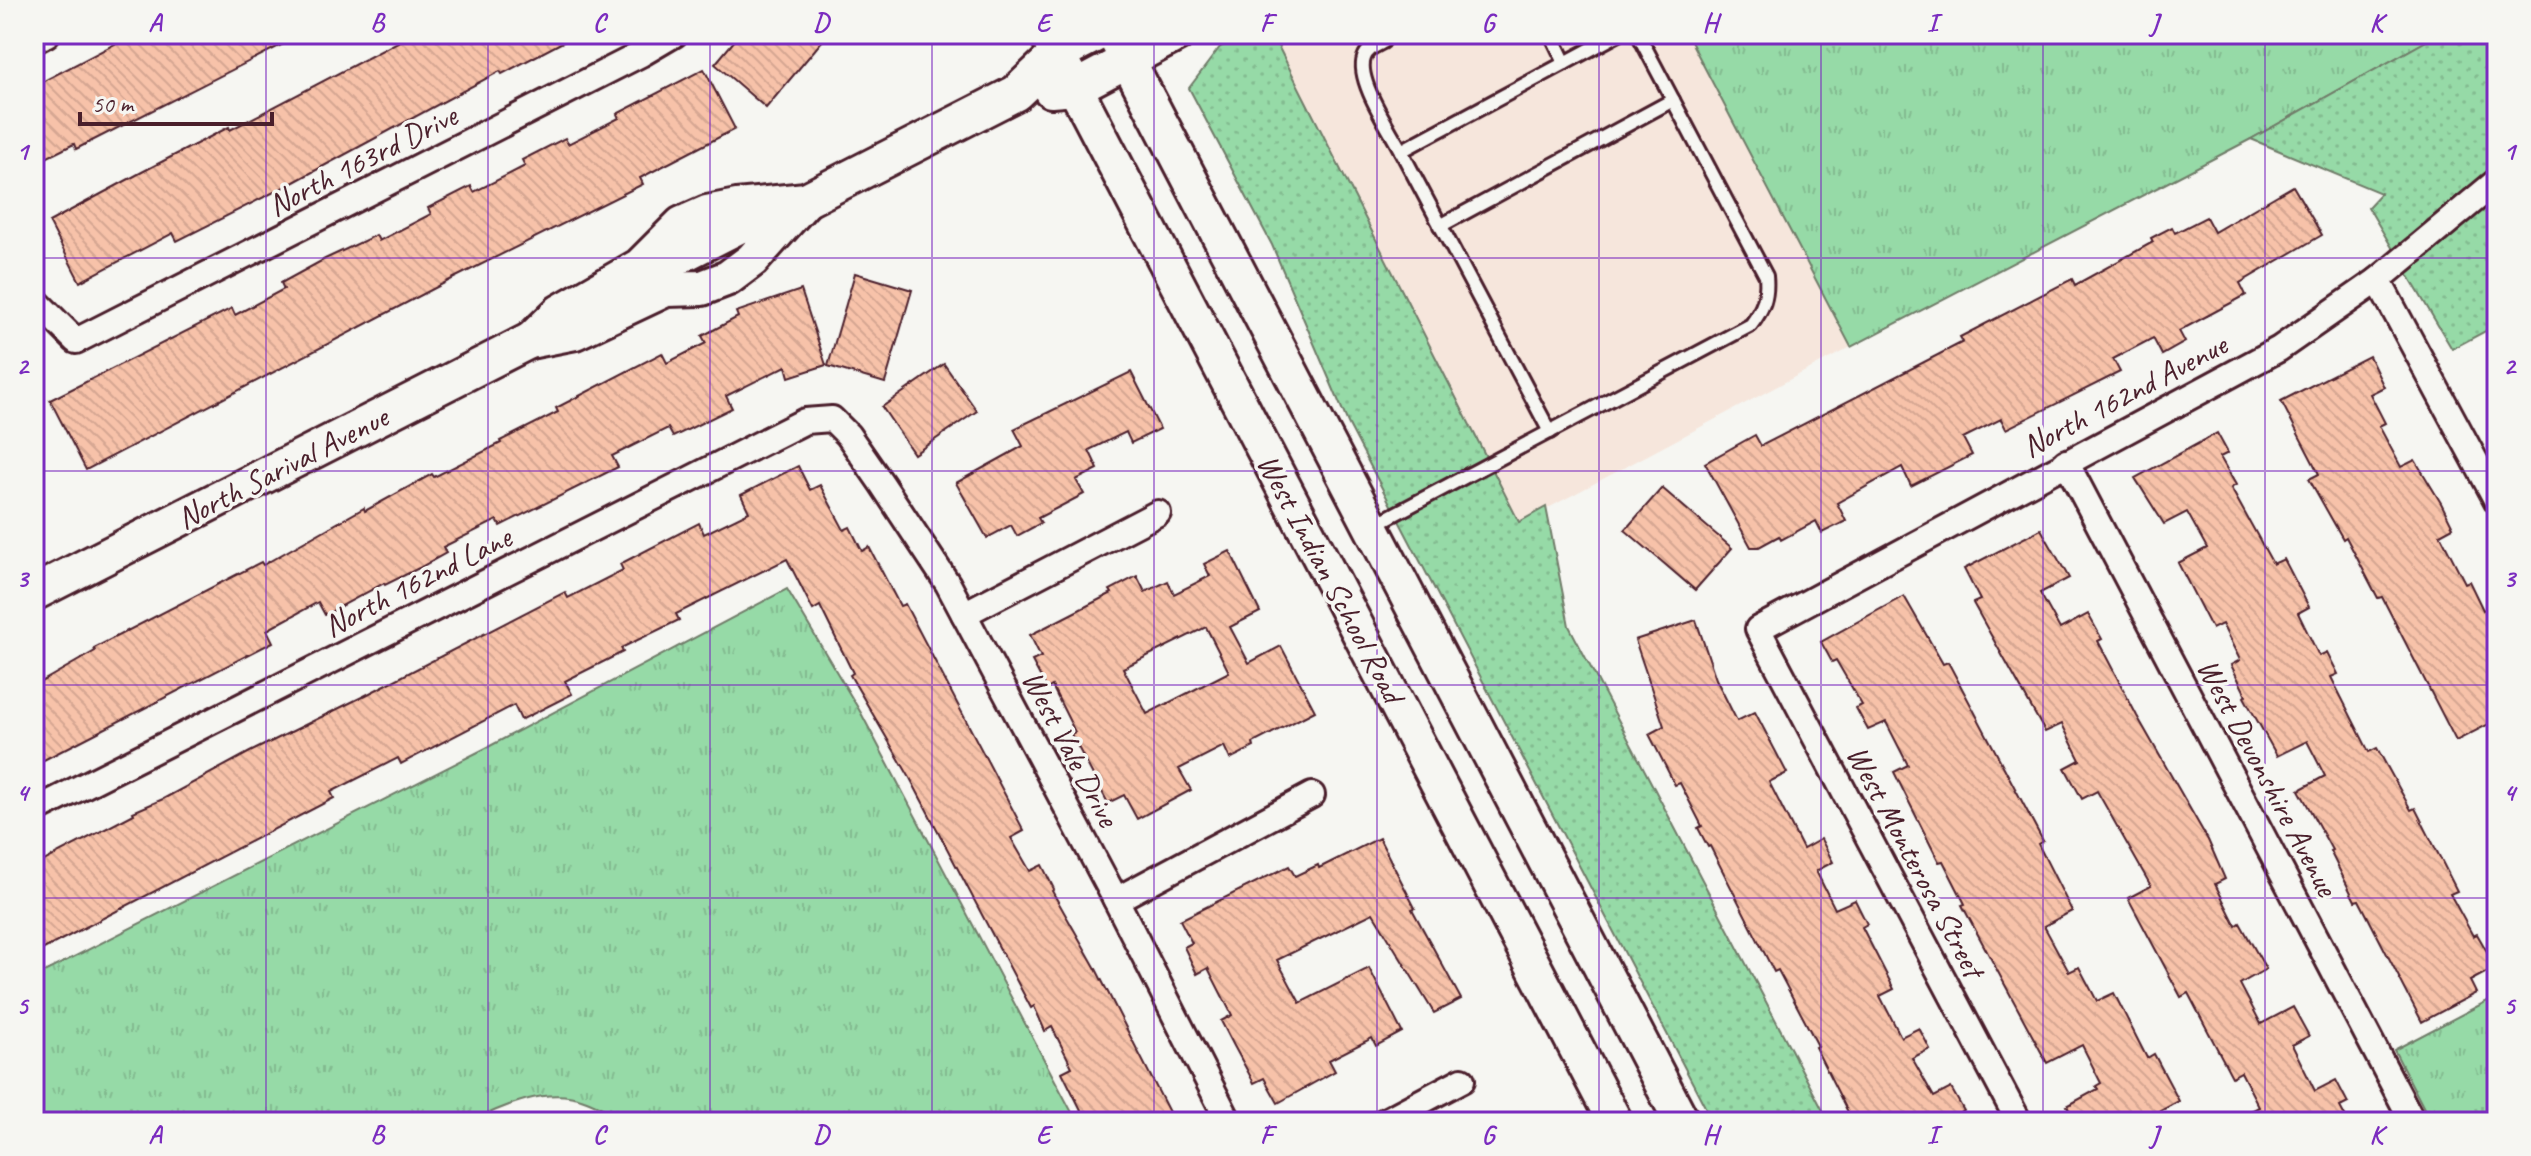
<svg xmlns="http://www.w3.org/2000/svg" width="2531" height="1156" font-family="Caveat,sans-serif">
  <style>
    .built { fill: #f6e6dc }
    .grass { fill: url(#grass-tufts); stroke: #707c69; stroke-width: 2 }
    .garden { fill: url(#garden-dots); stroke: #707c69; stroke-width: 2 }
    .building { fill: url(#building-back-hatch); stroke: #4a1f2b; stroke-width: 2; fill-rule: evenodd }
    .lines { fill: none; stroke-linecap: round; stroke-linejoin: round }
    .lane-casing { stroke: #4a1f2b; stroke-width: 18 }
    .street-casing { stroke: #4a1f2b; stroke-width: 30 }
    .secondary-casing { stroke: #4a1f2b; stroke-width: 40 }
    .lane { stroke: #f6f6f2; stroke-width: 12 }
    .street { stroke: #f6f6f2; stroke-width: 24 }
    .secondary { stroke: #f6f6f2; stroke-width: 34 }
    .grid { fill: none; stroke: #7b2cbf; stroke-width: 2; stroke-opacity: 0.55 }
    .labels { text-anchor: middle; stroke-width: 7; stroke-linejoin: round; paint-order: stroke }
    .street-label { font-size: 32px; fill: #4a1f2b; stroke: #f6f6f2 }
    .neatline { fill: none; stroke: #7b2cbf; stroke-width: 3 }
    .grid-label { font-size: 26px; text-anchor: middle; font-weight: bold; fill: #7b2cbf }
  </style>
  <defs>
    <pattern id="grass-tufts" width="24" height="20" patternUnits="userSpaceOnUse" patternTransform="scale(2)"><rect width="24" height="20" fill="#96daa7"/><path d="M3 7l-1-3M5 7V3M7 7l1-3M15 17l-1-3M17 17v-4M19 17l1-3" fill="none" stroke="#83bb90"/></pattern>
    <pattern id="garden-dots" width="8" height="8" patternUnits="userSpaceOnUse" patternTransform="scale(2)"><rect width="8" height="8" fill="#96daa7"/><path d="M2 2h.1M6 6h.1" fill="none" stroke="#83bb90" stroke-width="1.8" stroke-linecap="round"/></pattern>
    <pattern id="building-back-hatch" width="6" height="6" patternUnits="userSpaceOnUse" patternTransform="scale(2)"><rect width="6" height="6" fill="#f7c2a9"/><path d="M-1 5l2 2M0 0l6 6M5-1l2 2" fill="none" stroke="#d5a692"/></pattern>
  </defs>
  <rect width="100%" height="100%" fill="#f6f6f2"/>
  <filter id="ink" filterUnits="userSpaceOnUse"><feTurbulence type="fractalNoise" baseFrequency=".0125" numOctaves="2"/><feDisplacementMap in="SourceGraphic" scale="16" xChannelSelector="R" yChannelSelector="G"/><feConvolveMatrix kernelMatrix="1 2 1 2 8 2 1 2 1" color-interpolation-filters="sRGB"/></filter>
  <g filter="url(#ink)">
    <path class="built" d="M1295 34H1687L1851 347 1520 523 1277 43Z"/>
    <g class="grass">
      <path d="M1687 34H2439L2251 139 1851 347Z"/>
      <path d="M787 589 861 713 1077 1122H629C614 1115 599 1105 584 1100 547 1086 503 1106 470 1122H34V977L490 746Z"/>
      <path d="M2497 996V1122H2431L2394 1050Z"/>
    </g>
    <g class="garden">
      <path d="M1244 34H1272L1519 522 1546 507 1569 626 1829 1122H1713L1348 423 1272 245 1189 88 1220 47Z"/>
      <path d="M2439 34H2497V325L2452 349 2368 207 2381 193 2251 139Z"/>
    </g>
    <g class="building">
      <path d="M150 34H303L76 149 74 144 34 164V86L128 37 131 43Z"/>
      <path d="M413 34H578L502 74 500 71 294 182 177 241 173 233 80 282 49 222 142 172 229 127 230 130Z"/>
      <path d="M740 34H828L766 108 715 64Z"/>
      <path d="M704 69 735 129 640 178 643 184 454 278 86 470 50 400 232 308 235 315 284 289 281 283 325 259 376 235 379 241 431 214 428 208 471 186 474 192 525 166 522 160 565 138 568 144 619 118 617 114Z"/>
      <path d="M2293 186 2322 235 2240 283 2246 295 2179 331 2185 342 2162 355 2153 338 2113 359 2120 372 2006 429 2001 419 1963 438 1972 455 1911 486 1902 467 1837 503 1846 521 1822 533 1816 521 1781 540 1779 536 1759 547H1751L1705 463 1755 435 1761 446 1963 342 1960 337 2072 279 2075 285 2153 242 2151 238 2172 227 2175 233 2206 217 2214 232Z"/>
      <path d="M855 273 912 290 885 383 828 366Z"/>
      <path d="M801 290 826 365 789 377 786 366 726 396 732 408 673 437 668 428 612 456 618 467 500 526 497 520 443 547 446 553 419 568 385 585 384 583 325 615 318 602 267 630 273 642 34 765V686L95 651 94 648 261 562 263 565 364 508 365 511 432 474 434 477 501 443 500 441 558 412 556 408 662 353 667 363 706 343 702 336 738 317 736 312Z"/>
      <path d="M2369 356 2384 387 2370 394 2385 423 2379 426 2401 467 2415 460 2441 503 2453 527 2440 534 2465 583 2469 581 2483 610 2497 602V720L2456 741 2382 597 2378 598 2346 537 2343 539 2309 479 2319 474 2281 401Z"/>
      <path d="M944 364 977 411 914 454 882 407Z"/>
      <path d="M1131 372 1160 429 1131 443 1126 432 1089 450 1098 469 1076 480 1084 494 1038 518 1041 523 1017 536 1011 525 987 538 956 483 1023 446 1014 429Z"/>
      <path d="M2217 433 2228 453 2220 457 2236 485 2231 488 2273 564 2284 559 2309 607 2298 613 2319 656 2327 652 2338 674 2331 677 2369 752 2377 748 2411 810 2415 808 2457 891 2450 894 2473 936 2477 934 2496 967 2470 981 2476 993 2422 1022 2359 900 2355 901 2330 851 2332 850 2299 790 2325 776 2307 741 2277 756 2244 697 2246 695 2231 665 2240 660 2222 624 2212 629 2178 563 2207 548 2187 512 2164 524 2135 478Z"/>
      <path d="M798 466 810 490 820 485 844 530 850 527 862 551 869 547 900 606 905 604 1024 831 1011 838 1030 871 1042 865 1054 889 1052 891 1095 967 1174 1122H1087L1062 1072 1072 1067 1052 1027 1045 1031 1034 1006 1031 1008 910 778 850 675 853 673 820 606 813 610 787 559 676 614 679 620 621 648 623 652 565 681 572 694 521 720 514 705 401 764 398 758 331 792 334 798 34 954V866L134 814 133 812 163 799 250 752 366 695 565 592 568 598 623 570 620 564 699 523 704 534 749 512 741 495Z"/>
      <path d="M1662 488 1732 548 1695 590 1625 530Z"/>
      <path d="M2041 529 2069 578 2040 593 2060 629 2088 614 2102 639 2098 641 2137 716 2208 840 2225 879 2215 884 2236 926 2240 923 2266 969 2240 984 2261 1024 2293 1007 2309 1036 2292 1045 2315 1091 2336 1080 2348 1103 2340 1107 2348 1122H2229L2259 1107 2241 1072 2232 1077 2188 993 2181 997 2128 898 2151 886 2097 791 2082 799 2065 768 2080 760 2062 724 2045 732 1973 603 1980 600 1964 569Z"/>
      <path d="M1230 551 1260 612 1230 627 1249 663 1281 646 1315 711 1253 743 1254 747 1230 759 1224 746 1179 769 1191 790 1137 819 1124 795 1108 803 1071 734 1075 732 1052 686 1047 689 1032 661 1041 657 1030 635 1112 593 1110 590 1137 576 1145 592 1168 581 1174 594 1210 576 1204 564ZM1206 627 1229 672 1147 714 1123 668Z"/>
      <path d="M1904 596 1943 664 1948 662 2043 841 2038 844 2072 911 2044 926 2069 972 2079 967 2097 1001 2114 993 2147 1058 2154 1054 2179 1101 2140 1122H2075L2067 1106 2098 1089 2096 1086 2101 1083 2082 1045 2047 1063 1962 905 1965 904 1943 861 1939 862 1894 772 1908 765 1886 722 1868 730 1856 708 1862 705 1836 660 1832 662 1821 642Z"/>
      <path d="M1696 620 1716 679 1737 721 1755 712 1787 773 1769 782 1803 849 1821 839 1833 862 1816 871 1835 909 1855 900 1867 924 1862 927 1894 989 1880 996 1901 1037 1919 1028 1930 1049 1912 1058 1934 1097 1951 1088 1964 1111 1945 1122H1853L1815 1047 1818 1046 1778 970 1774 972 1710 846 1708 847 1698 828 1702 826 1680 783 1675 785 1649 734 1664 726 1635 640Z"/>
      <path d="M1379 838 1415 908 1412 909 1461 999 1434 1013 1373 913 1277 960 1300 1003 1369 968 1402 1032 1376 1046 1372 1038 1329 1060 1335 1071 1278 1103 1264 1078 1254 1083 1234 1046 1221 1021 1232 1015 1208 968 1197 974 1184 947 1192 943 1180 920 1289 866 1295 876 1318 865 1319 868Z"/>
    </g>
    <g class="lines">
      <defs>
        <g id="lane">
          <path d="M1551 34 1565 63"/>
          <path d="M1383 42C1375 46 1367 49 1364 58 1356 81 1390 129 1401 151"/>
          <path d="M1440 226 1673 100"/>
          <path d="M1550 432 1401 151 1619 34"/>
          <path d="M1372 526 1751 325C1763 309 1768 297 1766 276L1638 34"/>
        </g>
        <g id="street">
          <path d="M34 41 47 34"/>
          <path d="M2378 280 2497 501"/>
          <path d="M34 299 76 341 641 54 675 34"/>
          <path d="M2066 462 2413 1122"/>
          <path d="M964 614 1158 513"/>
          <path d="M34 811 805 421 832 419 848 435 882 484 948 584 1116 900 1229 1122"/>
          <path d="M1116 900 1312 795"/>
          <path d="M1383 1122 1462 1080"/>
          <path d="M2019 1122 1758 629 2279 349 2378 280 2497 181"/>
        </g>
        <g id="secondary">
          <path d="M1047 34 1615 1122"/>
          <path d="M1114 34 1682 1122"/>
          <path d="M1051 90 1075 88 1177 34"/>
          <path d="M641 266 666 263 764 213"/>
          <path d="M530 341 560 312 640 266 682 224 707 213 737 207 806 200 1016 93 1057 54 1096 34"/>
          <path d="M34 593 529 341 575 332 666 289 702 288 728 278 752 260 806 200"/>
        </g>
      </defs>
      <use href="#lane" class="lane-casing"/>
      <use href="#street" class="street-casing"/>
      <use href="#secondary" class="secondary-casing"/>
      <use href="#lane" class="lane"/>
      <use href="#street" class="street"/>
      <use href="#secondary" class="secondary"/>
    </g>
  </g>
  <path class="grid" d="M266 34V1122M488 34V1122M710 34V1122M932 34V1122M1154 34V1122M1377 34V1122M1599 34V1122M1821 34V1122M2043 34V1122M2265 34V1122M34 258H2497M34 471H2497M34 685H2497M34 898H2497"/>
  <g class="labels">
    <g class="street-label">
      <text transform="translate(362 160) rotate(-27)" y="11">North 163rd Drive</text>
      <text transform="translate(2124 395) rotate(-28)" y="11">North 162nd Avenue</text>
      <text transform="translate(282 467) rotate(-27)" y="11">North Sarival Avenue</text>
      <text transform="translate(1331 578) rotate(62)" y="11">West Indian School Road</text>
      <text transform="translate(417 581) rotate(-27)" y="11">North 162nd Lane</text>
      <text transform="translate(1071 748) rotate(62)" y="11">West Vale Drive</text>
      <text transform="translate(2268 777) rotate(62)" y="11">West Devonshire Avenue</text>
      <text transform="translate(1916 861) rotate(62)" y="11">West Monterosa Street</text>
    </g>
  </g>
  <rect width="2531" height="1156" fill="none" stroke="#f6f6f2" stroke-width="88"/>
  <path d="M80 112v12h192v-12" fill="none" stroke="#4a1f2b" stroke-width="4"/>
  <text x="92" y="112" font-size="24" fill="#4a1f2b" stroke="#f6f6f2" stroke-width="6" paint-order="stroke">50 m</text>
  <rect x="44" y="44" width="2443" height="1068" class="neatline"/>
  <g class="grid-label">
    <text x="155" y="31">A</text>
    <text x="377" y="31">B</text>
    <text x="599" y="31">C</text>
    <text x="821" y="31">D</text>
    <text x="1043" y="31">E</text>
    <text x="1266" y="31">F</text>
    <text x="1488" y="31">G</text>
    <text x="1710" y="31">H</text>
    <text x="1932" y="31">I</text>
    <text x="2154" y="31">J</text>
    <text x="2376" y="31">K</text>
    <text x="22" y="160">1</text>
    <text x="2509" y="160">1</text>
    <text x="22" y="374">2</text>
    <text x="2509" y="374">2</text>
    <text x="22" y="587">3</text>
    <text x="2509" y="587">3</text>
    <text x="22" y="801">4</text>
    <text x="2509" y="801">4</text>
    <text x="22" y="1014">5</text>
    <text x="2509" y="1014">5</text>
    <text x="155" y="1143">A</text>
    <text x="377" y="1143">B</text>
    <text x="599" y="1143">C</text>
    <text x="821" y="1143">D</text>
    <text x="1043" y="1143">E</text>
    <text x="1266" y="1143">F</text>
    <text x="1488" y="1143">G</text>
    <text x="1710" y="1143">H</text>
    <text x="1932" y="1143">I</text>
    <text x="2154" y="1143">J</text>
    <text x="2376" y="1143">K</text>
  </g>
</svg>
